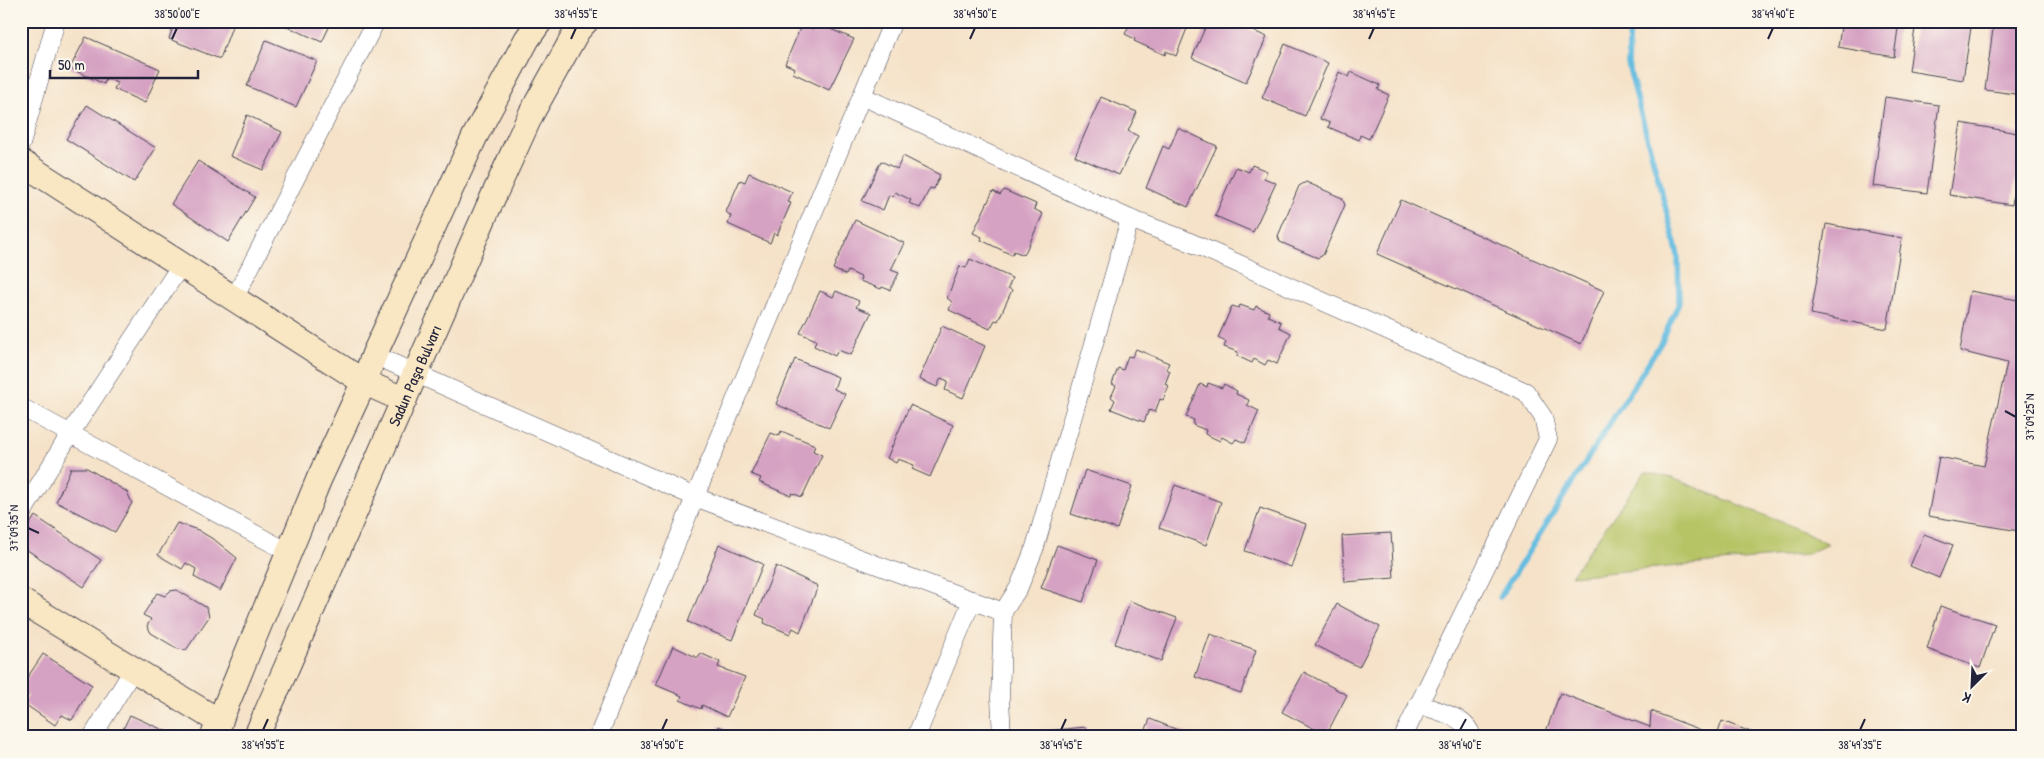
<svg xmlns="http://www.w3.org/2000/svg" width="2044" height="758" font-family="'Patrick Hand',sans-serif">
  <style>
    .green { fill: #b7c466; stroke: #6c7350 }
    .lines { fill: none; stroke-linecap: round; stroke-linejoin: round }
    .stream { stroke: #63bce0; stroke-width: 5.5 }
    .building { fill: #d6a2c3 }
    .street-casing { stroke: #423f50; stroke-width: 19 }
    .secondary-casing { stroke: #423f50; stroke-width: 27 }
    .street { stroke: #fff; stroke-width: 18 }
    .secondary { stroke: #f9e7c3; stroke-width: 25 }
    .ticks { fill: none; stroke: #22223b; stroke-width: 2 }
    .labels { text-anchor: middle; stroke-width: 4; stroke-linejoin: round; paint-order: stroke }
    .street-label { font-size: 16px; fill: #22223b; stroke: #fbf7ec }
    .neatline { fill: none; stroke: #22223b; stroke-width: 2 }
    .ticks-label { font-size: 12px; text-anchor: middle; fill: #22223b }
  </style>
  <rect width="100%" height="100%" fill="#fbf7ec"/>
  <filter id="ink" filterUnits="userSpaceOnUse"><feTurbulence type="fractalNoise" baseFrequency=".02" numOctaves="2"/><feDisplacementMap in="SourceGraphic" scale="10" xChannelSelector="R" yChannelSelector="G"/><feConvolveMatrix kernelMatrix="1 2 1 2 8 2 1 2 1" color-interpolation-filters="sRGB"/></filter>
  <filter id="wash" filterUnits="userSpaceOnUse"><feTurbulence type="fractalNoise" baseFrequency=".0096" numOctaves="4" result="noise"/><feDisplacementMap in="SourceGraphic" scale="20" xChannelSelector="R" yChannelSelector="G"/><feGaussianBlur stdDeviation="1.12" result="paint"/><feColorMatrix in="noise" values="0 0 0 0 0 0 0 0 0 0 0 0 0 0 0 0 0 1.4 0 .05"/><feComposite in="paint" operator="in"/></filter>
  <g filter="url(#wash)">
    <rect width="100%" height="100%" fill="#f5e2c8"/>
    <path class="green" d="M1645 472 1672 478 1789 525 1828 544 1807 554 1571 576Z"/>
    <g class="lines">
      <path class="stream" d="M1500 597 1662 341 1679 303 1678 255 1628 64 1630 21"/>
    </g>
    <g id="blocks">
      <g class="building">
        <path d="M175 21H234L220 59 169 39Z"/>
        <path d="M285 21H332L322 42 284 25Z"/>
        <path d="M1131 21H1190L1176 56 1166 51 1165 55 1134 41 1135 39 1125 34Z"/>
        <path d="M1208 21H1231L1267 37 1246 82 1192 58Z"/>
        <path d="M1842 21H1899L1894 57 1838 47Z"/>
        <path d="M1916 21H1972L1963 80 1909 71Z"/>
        <path d="M1994 21H2023V95L1985 90Z"/>
        <path d="M816 23 854 39 829 90 793 73 795 68 785 64 802 24 813 29Z"/>
        <path d="M86 37 160 69 145 103 114 89 117 83 106 78 104 84 70 68Z"/>
        <path d="M266 40 317 61 296 107 247 86Z"/>
        <path d="M1285 44 1328 63 1305 116 1262 98Z"/>
        <path d="M1339 72 1349 77 1351 72 1380 85 1378 90 1389 95 1369 139 1360 135 1359 140 1328 127 1330 123 1320 119Z"/>
        <path d="M1101 97 1137 112 1128 131 1138 136 1119 175 1075 156Z"/>
        <path d="M1885 97 1939 105 1927 193 1873 186Z"/>
        <path d="M87 105 156 148 134 182 66 139Z"/>
        <path d="M247 115 282 132 263 170 230 156Z"/>
        <path d="M1961 123 2023 134 2012 205 1949 195Z"/>
        <path d="M1178 128 1217 146 1188 207 1146 188 1163 146 1169 149Z"/>
        <path d="M903 156 940 175 934 189 930 188 920 208 909 203 911 200 895 192 893 197 889 195 883 210 862 201 881 161 897 169Z"/>
        <path d="M198 161 255 197 228 242 171 204Z"/>
        <path d="M1252 165 1267 171 1264 178 1276 183 1253 232 1215 216 1236 167 1249 172Z"/>
        <path d="M749 173 792 192 788 202 791 203 777 235 774 233 770 243 728 224 731 216 726 212 740 180 745 182Z"/>
        <path d="M1306 182 1342 198 1345 205 1323 255 1318 258 1280 242 1278 236 1299 186Z"/>
        <path d="M1004 190 1036 204 1034 209 1043 214 1024 255 1014 251 1012 255 981 240 982 237 973 233 993 191 1000 195Z"/>
        <path d="M1401 200 1604 291 1581 344 1377 254Z"/>
        <path d="M855 220 904 243 891 270 899 273 890 290 882 287 881 289 860 281 861 277 848 271 846 275 833 269Z"/>
        <path d="M1826 224 1902 238 1887 329 1811 314Z"/>
        <path d="M970 259 1012 278 1008 288 1012 290 998 321 995 320 990 329 949 310 952 302 947 298 960 266 966 268Z"/>
        <path d="M820 291 833 297 836 291 859 301 856 307 871 313 851 355 838 350 835 356 814 346 816 340 800 333Z"/>
        <path d="M1970 291 2023 301V512L2019 531 1928 516 1939 457 1984 466 2007 363 1960 351Z"/>
        <path d="M1240 305 1254 310 1256 306 1269 312 1268 316 1281 322 1279 327 1291 333 1277 364 1268 360 1265 365 1254 359 1252 363 1237 356 1238 352 1224 347 1226 342 1218 338 1232 306 1239 308Z"/>
        <path d="M942 326 985 346 963 398 945 390 948 381 941 378 937 387 919 379Z"/>
        <path d="M1136 349 1169 363 1166 369 1170 371 1165 384 1169 386 1163 400 1160 399 1155 412 1149 410 1144 422 1111 409 1115 400 1111 397 1116 386 1112 384 1118 368 1123 370 1128 356 1132 357Z"/>
        <path d="M795 359 838 377 834 389 845 394 829 428 776 404Z"/>
        <path d="M1208 383 1222 388 1224 384 1237 391 1236 394 1249 400 1247 405 1259 411 1245 443 1236 439 1233 443 1222 437 1220 441 1205 434 1206 430 1193 425 1194 420 1186 417 1200 384 1207 387Z"/>
        <path d="M910 405 953 425 930 477 912 469 914 465 898 459 896 463 887 458Z"/>
        <path d="M781 431 815 445 813 451 822 455 802 497 792 493 791 496 759 482 761 478 751 474 771 433 779 436Z"/>
        <path d="M71 468H87L127 492 132 503 115 532 56 502Z"/>
        <path d="M1085 470 1132 486 1117 529 1071 514Z"/>
        <path d="M1175 485 1221 502 1206 545 1159 528Z"/>
        <path d="M1260 508 1306 524 1291 567 1245 551Z"/>
        <path d="M35 516 101 560 84 587 21 546V538Z"/>
        <path d="M177 523 198 530 216 541 237 558 220 591 194 577 196 569 186 563 182 569 158 555Z"/>
        <path d="M1391 533 1394 578 1345 582 1342 536Z"/>
        <path d="M1924 534 1953 545 1939 578 1910 566Z"/>
        <path d="M719 544 763 564 732 640 688 622Z"/>
        <path d="M1057 545 1098 560 1083 602 1041 588Z"/>
        <path d="M776 566 818 586 800 632 793 628 790 634 764 623 765 619 756 615Z"/>
        <path d="M177 590 207 608 209 617 186 650 178 649 151 633 147 626 151 619 143 615 157 593 165 596 170 591Z"/>
        <path d="M1130 601 1177 618 1161 661 1115 644Z"/>
        <path d="M1337 604 1380 627 1359 667 1315 645Z"/>
        <path d="M1940 606 1995 624 1980 668 1927 649Z"/>
        <path d="M1210 634 1256 650 1241 693 1195 677Z"/>
        <path d="M673 646 698 658 700 653 720 662 718 667 745 677 727 717 702 705 701 709 680 700 682 696 656 685Z"/>
        <path d="M43 654 92 685 72 720 62 715 55 725 23 703 28 695 21 687Z"/>
        <path d="M1304 672 1347 695 1326 735 1282 712Z"/>
        <path d="M1560 693 1650 727 1651 711 1717 736 1722 721 1764 737H1544Z"/>
        <path d="M130 715 170 733 169 737H119Z"/>
        <path d="M1150 719 1188 734 1187 737H1143Z"/>
        <path d="M719 726 742 737H715Z"/>
        <path d="M1086 727 1087 737H1035V732Z"/>
      </g>
    </g>
  </g>
  <g filter="url(#ink)">
    <use href="#blocks" fill-opacity="0" stroke="#423f50" stroke-width="1"/>
    <g class="lines">
      <defs>
        <g id="street">
          <path d="M862 96 1130 219 1183 239 1526 392 1543 417 1548 439 1403 737"/>
          <path d="M21 144 56 21"/>
          <path d="M234 299 376 21"/>
          <path d="M374 355 695 497 1003 612"/>
          <path d="M21 407 290 553"/>
          <path d="M21 515 70 434 181 265"/>
          <path d="M1418 704C1436 711 1467 716 1472 737"/>
          <path d="M92 737 133 670"/>
          <path d="M598 737 695 497 893 21"/>
          <path d="M916 737 972 600"/>
          <path d="M1002 737 1000 698 1003 612 1019 587 1035 547 1130 219"/>
        </g>
        <g id="secondary">
          <path d="M21 162 364 382 404 400"/>
          <path d="M21 601 220 722"/>
          <path d="M213 737 319 479 364 382 374 355 475 136 527 39 540 21"/>
          <path id="s1" d="M256 737 488 208 531 114 577 31 586 21"/>
        </g>
      </defs>
      <use href="#street" class="street-casing"/>
      <use href="#secondary" class="secondary-casing"/>
      <use href="#street" class="street"/>
      <use href="#secondary" class="secondary"/>
    </g>
  </g>
  <path class="ticks" d="M172 39 177 28M571 39 576 28M970 39 975 28M1369 39 1374 28M1768 39 1773 28M2005 411 2016 417M28 528 39 533M263 730 268 719M662 730 667 719M1061 730 1066 719M1460 730 1466 719M1860 730 1865 719"/>
  <g class="labels">
    <g class="street-label">
      <text dy="6" stroke="none"><textPath href="#s1" startOffset="395">Sadun Paşa Bulvarı</textPath></text>
    </g>
  </g>
  <rect width="2044" height="758" fill="none" stroke="#fbf7ec" stroke-width="55"/>
  <g transform="translate(1972 686) rotate(204)" stroke="#fbf7ec" stroke-width="4" paint-order="stroke">
  <path d="M0-4L9 19L0 12L-9 19Z" fill="#22223b"/>
  <text y="-8" font-size="14" font-weight="bold" text-anchor="middle" fill="#22223b">K</text>
  </g>
  <path d="M50 70v8h148v-8" fill="none" stroke="#22223b" stroke-width="2.5"/>
  <text x="58" y="70" font-size="15" fill="#22223b" stroke="#fbf7ec" stroke-width="4" paint-order="stroke">50 m</text>
  <rect x="28" y="28" width="1988" height="702" class="neatline"/>
  <g class="ticks-label">
    <text x="177" y="18">38°50'00"E</text>
    <text x="576" y="18">38°49'55"E</text>
    <text x="975" y="18">38°49'50"E</text>
    <text x="1374" y="18">38°49'45"E</text>
    <text x="1773" y="18">38°49'40"E</text>
    <text transform="translate(2030 417) rotate(-90)" y="4">37°09'25"N</text>
    <text transform="translate(14 528) rotate(-90)" y="4">37°09'35"N</text>
    <text x="263" y="749">38°49'55"E</text>
    <text x="662" y="749">38°49'50"E</text>
    <text x="1061" y="749">38°49'45"E</text>
    <text x="1460" y="749">38°49'40"E</text>
    <text x="1860" y="749">38°49'35"E</text>
  </g>
</svg>
